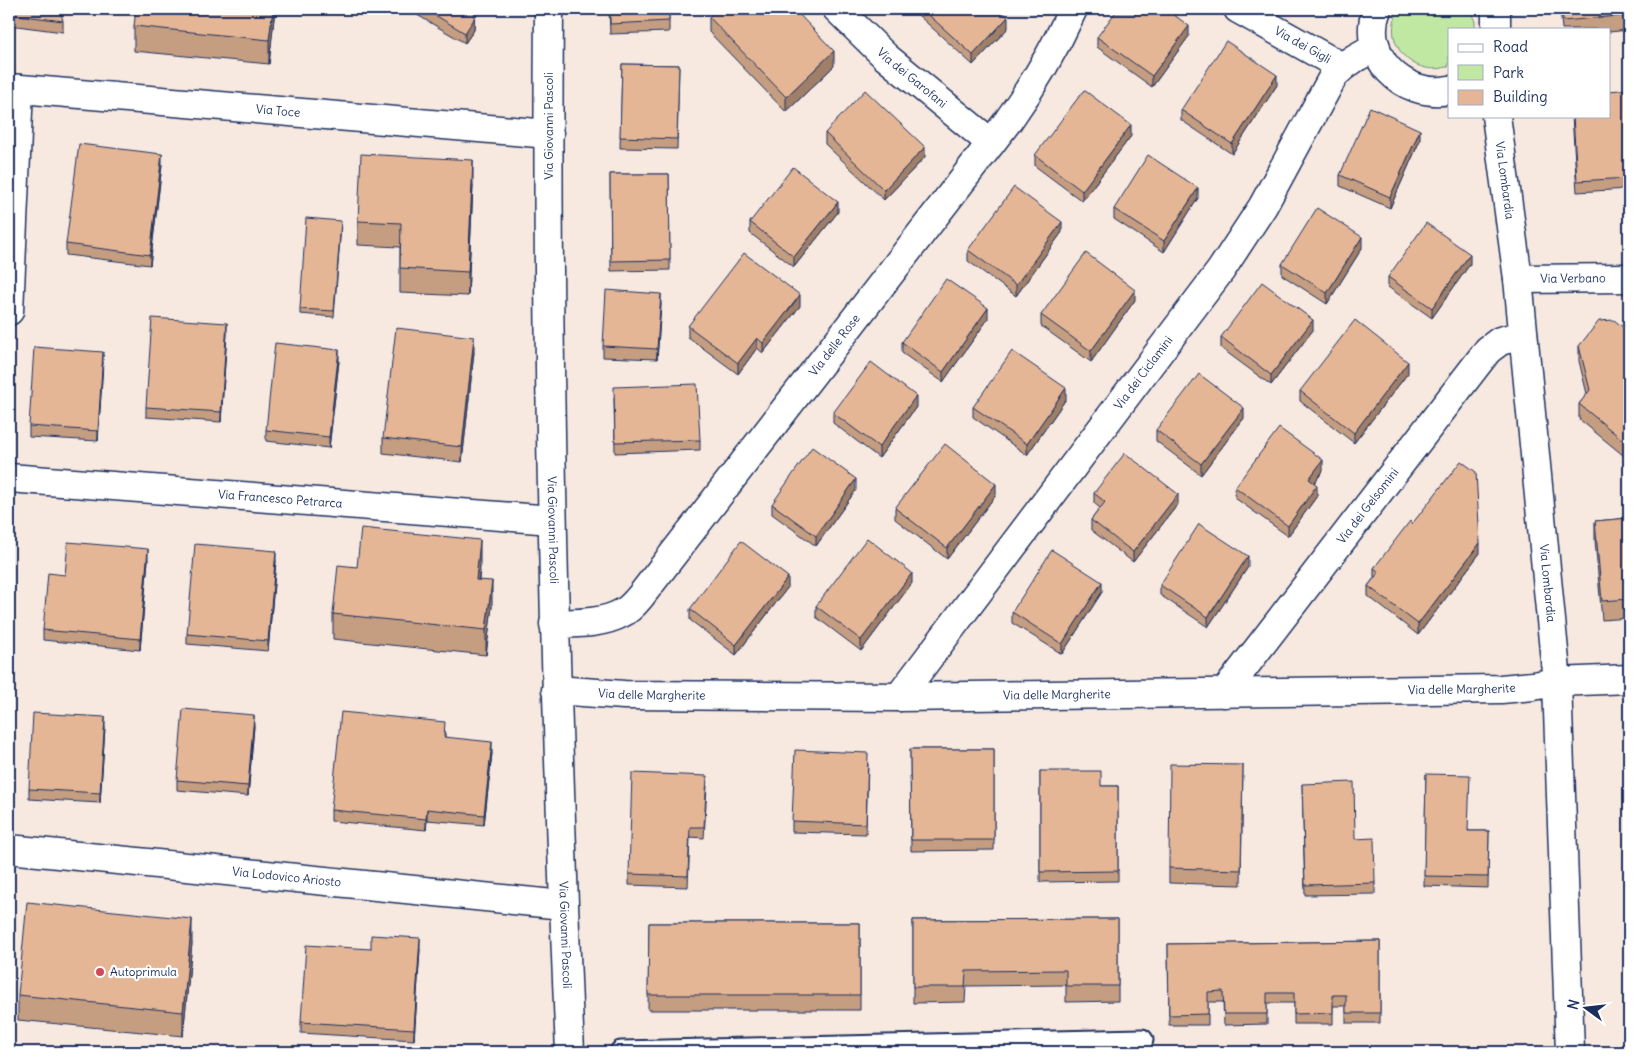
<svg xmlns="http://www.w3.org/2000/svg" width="1638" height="1061" font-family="Delius,sans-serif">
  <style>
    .green { fill: #c1e8a3; stroke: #6e8c80 }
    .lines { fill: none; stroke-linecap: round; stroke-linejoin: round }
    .lane-casing { stroke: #1b2f5e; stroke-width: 25 }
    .street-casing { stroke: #1b2f5e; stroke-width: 31 }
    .lane { stroke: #fff; stroke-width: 21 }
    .street { stroke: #fff; stroke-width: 28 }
    .wall { fill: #c59d81; stroke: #1b2f5e }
    .shaded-wall { fill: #a07f69; stroke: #1b2f5e }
    .building { fill: #e5b696; stroke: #1b2f5e }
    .poi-dot { fill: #d1495b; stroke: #fff; stroke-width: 2 }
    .labels { text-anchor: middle; stroke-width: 4.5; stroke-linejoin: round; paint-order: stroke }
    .street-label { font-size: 12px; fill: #1b2f5e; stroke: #fff }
    .poi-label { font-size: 12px; fill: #1b2f5e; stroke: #fff; text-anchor: start }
  </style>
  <rect width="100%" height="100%" fill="#f7e9e0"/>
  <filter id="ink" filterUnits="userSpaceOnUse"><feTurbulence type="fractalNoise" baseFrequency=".02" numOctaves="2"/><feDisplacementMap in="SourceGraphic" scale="10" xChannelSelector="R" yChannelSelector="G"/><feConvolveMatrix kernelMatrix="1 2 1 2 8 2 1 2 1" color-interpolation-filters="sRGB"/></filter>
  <g filter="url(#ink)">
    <path class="green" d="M1399 9H1470L1475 22V29H1449V66C1413 79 1380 43 1399 9Z"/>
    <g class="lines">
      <defs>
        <path id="lane" d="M621 1052 1142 1040"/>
        <g id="street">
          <path id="s1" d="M549 9C546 357 555 705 570 1052"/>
          <path id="s2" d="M837 9 886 57 991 143"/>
          <path id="s3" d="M1238 9 1342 67"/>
          <path d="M1377 9C1359 55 1403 99 1449 90"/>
          <path d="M1496 9V29"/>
          <path id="s4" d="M9 88 549 134"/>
          <path id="s5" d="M1496 116 1518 279 1557 682 1570 1052"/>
          <path id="s6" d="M1518 279 1629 278"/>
          <path d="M9 311 19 89"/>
          <path id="s7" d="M9 478 552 520"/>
          <path id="s8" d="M554 624C576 623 602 624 622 613 629 610 635 603 640 597L1008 121C1033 86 1055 48 1073 9"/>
          <path id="s9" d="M556 690 624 695 899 697 1501 689 1533 686 1557 682 1629 679"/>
          <path id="s10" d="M1224 693 1488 350 1500 341 1523 335"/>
          <path id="s11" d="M899 697 1221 270 1263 206 1334 75C1346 62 1360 55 1376 47"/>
          <path id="s12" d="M9 849 563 905"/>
        </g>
      </defs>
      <use href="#lane" class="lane-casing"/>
      <use href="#street" class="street-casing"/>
      <use href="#lane" class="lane"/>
      <use href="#street" class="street"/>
    </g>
    <g class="wall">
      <path d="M9 9 63 21V32L9 25Z"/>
      <path d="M275 9 269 64 134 51V26Z"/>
      <path d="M407 9H475L474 30 465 43Z"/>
      <path d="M609 9H669V32L610 34Z"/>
      <path d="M918 9H998L1008 28 973 65 918 15Z"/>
      <path d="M1560 9H1629V30L1609 32V29H1562Z"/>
      <path d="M709 17 834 66 786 112 709 32Z"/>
      <path d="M1189 36 1152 87 1097 47V37Z"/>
      <path d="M622 64 679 65 677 149 620 148Z"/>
      <path d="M1277 85 1232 154 1181 120V110Z"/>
      <path d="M1629 89V189L1577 192 1572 116H1609Z"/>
      <path d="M825 133 925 157 884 200 825 144Z"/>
      <path d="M1131 136 1082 201 1035 166V155Z"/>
      <path d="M1420 140 1390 208 1340 186V175Z"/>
      <path d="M162 165 150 265 66 255V244Z"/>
      <path d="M610 174H669L670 270 611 271Z"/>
      <path d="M473 185 468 296 400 293V247L358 245V221Z"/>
      <path d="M1198 198 1164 252 1114 219V209Z"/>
      <path d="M838 212 794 267 750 233V222Z"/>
      <path d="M341 226 334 317 300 314V309Z"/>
      <path d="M1062 232 1016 296 968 261V250Z"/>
      <path d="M1362 248 1327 304 1282 275V264Z"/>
      <path d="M1470 264 1432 318 1388 287V277Z"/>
      <path d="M1135 300 1091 362 1041 326V315Z"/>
      <path d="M661 304 657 359 603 357V346Z"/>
      <path d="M800 306 763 353 757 348 738 374 688 337V326Z"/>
      <path d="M988 319 943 382 902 353V342Z"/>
      <path d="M1313 330 1271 385 1221 348V337Z"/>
      <path d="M1629 332V460L1579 419V404L1587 394 1579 361V346Z"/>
      <path d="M227 333 221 422 146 417V407Z"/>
      <path d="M474 352 462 462 383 453V438Z"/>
      <path d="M339 361 329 448 266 441V430Z"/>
      <path d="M103 362 98 441 29 437V426Z"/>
      <path d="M1408 373 1354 443 1300 401V391Z"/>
      <path d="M614 398 700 440V450L615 453Z"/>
      <path d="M1066 399 1027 455 973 417V407Z"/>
      <path d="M916 407 879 458 833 423V413Z"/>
      <path d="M1244 418 1201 475 1156 441V430Z"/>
      <path d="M1323 471 1314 483 1317 496 1288 536 1235 498V487Z"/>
      <path d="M856 490 816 546 772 514V504Z"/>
      <path d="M1094 493 1178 504 1133 562 1091 530V520L1100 508 1094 503Z"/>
      <path d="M996 495 947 559 895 519V508Z"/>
      <path d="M1629 518V618L1602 620 1595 540V521Z"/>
      <path d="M1412 524 1480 553 1418 635 1368 596V586L1374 578V568Z"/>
      <path d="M148 560 140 650 43 640V630L65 575Z"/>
      <path d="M276 561 268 651 187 644V634Z"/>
      <path d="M480 565 479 580 492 606 486 655 333 639V614L357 567Z"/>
      <path d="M1248 567 1208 627 1160 595V585Z"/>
      <path d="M912 583 861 651 816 617V606Z"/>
      <path d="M788 587 736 655 690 620V609Z"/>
      <path d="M1102 592 1062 654 1012 623V612Z"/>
      <path d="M254 726 248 796 177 790V780Z"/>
      <path d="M105 727 100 803 29 799V789Z"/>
      <path d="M445 733V737L492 753 484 825 427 820 426 830 331 821V810Z"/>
      <path d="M910 749H994V850L911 851Z"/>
      <path d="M868 764 866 834 792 832V821Z"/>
      <path d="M1243 765 1241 885 1169 883V868Z"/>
      <path d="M1040 771 1101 786H1118V881L1040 882Z"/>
      <path d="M1426 774 1469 831H1489L1488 888 1424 886Z"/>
      <path d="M1302 784 1355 839 1375 883V894L1305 895Z"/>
      <path d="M707 786 704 838 690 837 688 887 629 885V874Z"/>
      <path d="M1118 919V1001L1066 1002V985L966 986 965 1002 913 1003V920Z"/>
      <path d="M649 923H860V1010H648Z"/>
      <path d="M1380 941V1023H1346V1006H1333V1024H1294V1003H1267V1024L1224 1025 1223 1002H1208V1025H1169L1168 944Z"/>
      <path d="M192 943 183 1036 18 1020V995Z"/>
      <path d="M371 949H420L414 1040 301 1033V1022Z"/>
    </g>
    <g class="shaded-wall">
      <path d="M273 9H275L269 64V40Z"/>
      <path d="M475 9 474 30 465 43V33Z"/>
      <path d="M1008 17V28L973 65V55Z"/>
      <path d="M1189 26V36L1152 87V76Z"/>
      <path d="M834 51V66L786 112V97Z"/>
      <path d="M1277 75V85L1232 154V144Z"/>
      <path d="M1131 125V136L1082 201V191Z"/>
      <path d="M1420 130V140L1390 208V197Z"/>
      <path d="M925 147V157L884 200V190Z"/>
      <path d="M162 154V165L150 265V255Z"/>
      <path d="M473 160V185L468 296V272Z"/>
      <path d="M1198 188V198L1164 252V241Z"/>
      <path d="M838 202V212L794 267V257Z"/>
      <path d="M1062 222V232L1016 296V285Z"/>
      <path d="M1362 237V248L1327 304V293Z"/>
      <path d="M1470 254V264L1432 318V308Z"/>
      <path d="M1135 290V300L1091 362V351Z"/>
      <path d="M661 294V304L657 359V349Z"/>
      <path d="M800 295V306L763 353V343Z"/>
      <path d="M988 308V319L943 382V372Z"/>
      <path d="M1313 320V330L1271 385V375Z"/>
      <path d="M227 323V333L221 422V412Z"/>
      <path d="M474 337V352L462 462V447Z"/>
      <path d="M757 338V348L738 374V363Z"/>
      <path d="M339 350V361L329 448V437Z"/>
      <path d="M103 352V362L98 441V431Z"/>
      <path d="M1408 362V373L1354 443V433Z"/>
      <path d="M1066 388V399L1027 455V444Z"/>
      <path d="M916 396V407L879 458V447Z"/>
      <path d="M1244 408V418L1201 475V464Z"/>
      <path d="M1323 460V471L1309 490V479Z"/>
      <path d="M856 479V490L816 546V536Z"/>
      <path d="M996 484V495L947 559V548Z"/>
      <path d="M1317 485V496L1288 536V526Z"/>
      <path d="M1178 494V504L1133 562V552Z"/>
      <path d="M480 540V565L476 604V580Z"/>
      <path d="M1480 543V553L1418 635V624Z"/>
      <path d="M148 549V560L140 650V639Z"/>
      <path d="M276 551V561L268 651V641Z"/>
      <path d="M1248 556V567L1208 627V617Z"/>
      <path d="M912 573V583L861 651V640Z"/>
      <path d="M788 577V587L736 655V645Z"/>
      <path d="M492 581V606L486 655V630Z"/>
      <path d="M1102 582V592L1062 654V644Z"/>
      <path d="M254 715V726L248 796V786Z"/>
      <path d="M105 717V727L100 803V793Z"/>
      <path d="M492 742V753L484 825V815Z"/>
      <path d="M427 809V820L426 830V819Z"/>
      <path d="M192 919V943L183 1036V1012Z"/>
      <path d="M420 938V949L414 1040V1029Z"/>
    </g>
    <g class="building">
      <path d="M9 9H60L63 21 9 14Z"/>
      <path d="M136 9H273L269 40 134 26Z"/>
      <path d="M425 9H475L474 19 465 33Z"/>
      <path d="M610 9H669V21L610 24Z"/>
      <path d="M718 9H794L834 51 786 97 709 17Z"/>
      <path d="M922 9H998L1008 17 973 55Z"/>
      <path d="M1118 9H1166L1189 26 1152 76 1097 37Z"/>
      <path d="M1562 9H1629V15L1563 21Z"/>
      <path d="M1226 41 1277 75 1232 144 1181 110Z"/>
      <path d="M622 64 679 65 677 139 620 137Z"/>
      <path d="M1629 89V178L1577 181 1573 116H1609V91Z"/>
      <path d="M865 90 925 147 884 190 825 133Z"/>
      <path d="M1084 90 1131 125 1082 191 1035 155Z"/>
      <path d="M1370 107 1420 130 1390 197 1340 175Z"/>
      <path d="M79 144 162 154 150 255 66 244Z"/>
      <path d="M361 154 473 160 468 272 400 268 401 223 358 221Z"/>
      <path d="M1148 155 1198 188 1164 241 1114 209Z"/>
      <path d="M793 167 838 202 794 257 750 222Z"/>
      <path d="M610 174H669L670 260 611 261Z"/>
      <path d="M1014 187 1062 222 1016 285 968 250Z"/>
      <path d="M1317 208 1362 237 1327 293 1282 264Z"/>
      <path d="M306 218 341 221 334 311 300 309Z"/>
      <path d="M1426 223 1470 254 1432 308 1388 277Z"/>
      <path d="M744 253 800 295 763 343 757 338 738 363 688 326Z"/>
      <path d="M1086 253 1135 290 1091 351 1041 315Z"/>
      <path d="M946 279 988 308 943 372 902 342Z"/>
      <path d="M1262 282 1313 320 1271 375 1221 337Z"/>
      <path d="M606 290 661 294 657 349 603 346Z"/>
      <path d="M152 318 227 323 221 412 146 407Z"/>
      <path d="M1355 320 1408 362 1354 433 1300 391Z"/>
      <path d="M1614 320 1629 332V445L1579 404 1590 390 1579 346 1599 321Z"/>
      <path d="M396 328 474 337 462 447 383 438Z"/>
      <path d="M275 343 339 350 329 437 266 430Z"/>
      <path d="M34 347 103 352 98 431 29 426Z"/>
      <path d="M1012 351 1066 388 1027 444 973 407Z"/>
      <path d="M871 362 916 396 879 447 833 413Z"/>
      <path d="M1199 374 1244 408 1201 464 1156 430Z"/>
      <path d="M697 384 700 440 615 442 614 387Z"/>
      <path d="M1279 428 1323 460 1309 479 1317 485 1288 526 1235 487Z"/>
      <path d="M945 444 996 484 947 548 895 508Z"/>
      <path d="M812 447 856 479 816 536 772 504Z"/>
      <path d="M1125 453 1178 494 1133 552 1091 520 1105 502 1094 493Z"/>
      <path d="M1461 461 1476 472 1480 543 1418 624 1368 586 1379 572 1374 568 1410 521 1412 524Z"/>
      <path d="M1629 518V599L1602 601 1595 521Z"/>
      <path d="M1199 524 1248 556 1208 617 1160 585Z"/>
      <path d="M361 528 480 540 476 580 492 581 486 630 333 614 338 565 357 567Z"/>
      <path d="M867 538 912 573 861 640 816 606Z"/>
      <path d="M741 541 788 577 736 645 690 609Z"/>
      <path d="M68 542 148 549 140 639 43 630 48 573 65 575Z"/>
      <path d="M195 544 276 551 268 641 187 634Z"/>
      <path d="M1052 550 1102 582 1062 644 1012 612Z"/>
      <path d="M183 709 254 715 248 786 177 780Z"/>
      <path d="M341 712 445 722 444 737 492 742 484 815 427 809 426 819 331 810Z"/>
      <path d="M33 713 105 717 100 793 29 789Z"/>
      <path d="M910 749H994V840H911Z"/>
      <path d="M795 750 868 753 866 824 792 821Z"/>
      <path d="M1170 764 1243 765 1241 870 1169 868Z"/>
      <path d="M1040 771H1101V786H1118V871L1040 872Z"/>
      <path d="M632 773 707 776 704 827H690L688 876 629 874Z"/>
      <path d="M1426 774 1470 775 1468 831H1489L1488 877 1424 876Z"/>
      <path d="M1354 782 1355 839 1374 838 1375 883 1305 885 1302 784Z"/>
      <path d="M27 902 192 919 183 1012 18 995Z"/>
      <path d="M1118 919V986H1066V970L966 971 965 987H913V920Z"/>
      <path d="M649 923H860V995H648Z"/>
      <path d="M371 935 420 938 414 1029 301 1022 306 945 371 949Z"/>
      <path d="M1380 941V1013H1346V995H1333V1013L1294 1014V993H1267V1014H1224L1223 991 1208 992V1014L1169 1015 1168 944Z"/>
      <path d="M188 1050 241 1051V1052H188Z"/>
    </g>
  </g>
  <circle class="poi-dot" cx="100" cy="972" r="5"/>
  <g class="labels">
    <g class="street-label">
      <text dy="4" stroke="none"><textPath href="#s3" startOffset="74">Via dei Gigli</textPath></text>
      <text dy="4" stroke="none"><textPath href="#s2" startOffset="102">Via dei Garofani</textPath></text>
      <text dy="4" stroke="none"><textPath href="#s4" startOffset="270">Via Toce</textPath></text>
      <text transform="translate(549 126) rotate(-90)" y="4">Via Giovanni Pascoli</text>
      <text dy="4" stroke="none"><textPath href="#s5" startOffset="65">Via Lombardia</textPath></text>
      <text dy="4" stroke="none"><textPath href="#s6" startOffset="55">Via Verbano</textPath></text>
      <text dy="4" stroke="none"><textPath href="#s8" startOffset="412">Via delle Rose</textPath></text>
      <text dy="4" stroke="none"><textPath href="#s11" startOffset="406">Via dei Ciclamini</textPath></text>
      <text dy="4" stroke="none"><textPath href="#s7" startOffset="272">Via Francesco Petrarca</textPath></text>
      <text dy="4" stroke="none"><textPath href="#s10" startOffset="236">Via dei Gelsomini</textPath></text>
      <text dy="4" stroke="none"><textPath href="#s1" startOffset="521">Via Giovanni Pascoli</textPath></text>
      <text dy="4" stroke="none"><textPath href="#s5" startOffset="470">Via Lombardia</textPath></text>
      <text dy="4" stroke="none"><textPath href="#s9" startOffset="906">Via delle Margherite</textPath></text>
      <text dy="4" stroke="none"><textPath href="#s9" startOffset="96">Via delle Margherite</textPath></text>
      <text dy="4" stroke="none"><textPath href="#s9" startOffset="501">Via delle Margherite</textPath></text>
      <text dy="4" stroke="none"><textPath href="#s12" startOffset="279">Via Lodovico Ariosto</textPath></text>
      <text dy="4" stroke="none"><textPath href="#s1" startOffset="926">Via Giovanni Pascoli</textPath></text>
    </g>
    <g class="poi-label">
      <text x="110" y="976">Autoprimula</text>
    </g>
  </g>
  <rect width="1638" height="1061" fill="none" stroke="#fff" stroke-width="30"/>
  <rect x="15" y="15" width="1608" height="1031" fill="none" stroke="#1b2f5e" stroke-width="2" filter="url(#ink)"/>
  <rect x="1448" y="28" width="162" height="90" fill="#ffffff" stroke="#a4acbf"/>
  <rect x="1458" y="44" width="25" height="8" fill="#ffffff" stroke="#a4acbf"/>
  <text x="1493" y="52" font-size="15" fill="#1b2f5e">Road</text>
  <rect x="1458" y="65" width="25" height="15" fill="#c1e8a3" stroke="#a4acbf"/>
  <text x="1493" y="78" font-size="15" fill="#1b2f5e">Park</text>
  <rect x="1458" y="90" width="25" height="15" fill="#e5b696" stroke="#a4acbf"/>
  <text x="1493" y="102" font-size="15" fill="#1b2f5e">Building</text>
  <g transform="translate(1586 1008) rotate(285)" stroke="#ffffff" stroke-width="4" paint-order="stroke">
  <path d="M0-4L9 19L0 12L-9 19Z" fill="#1b2f5e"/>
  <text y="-8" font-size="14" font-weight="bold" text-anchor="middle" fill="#1b2f5e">N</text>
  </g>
</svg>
